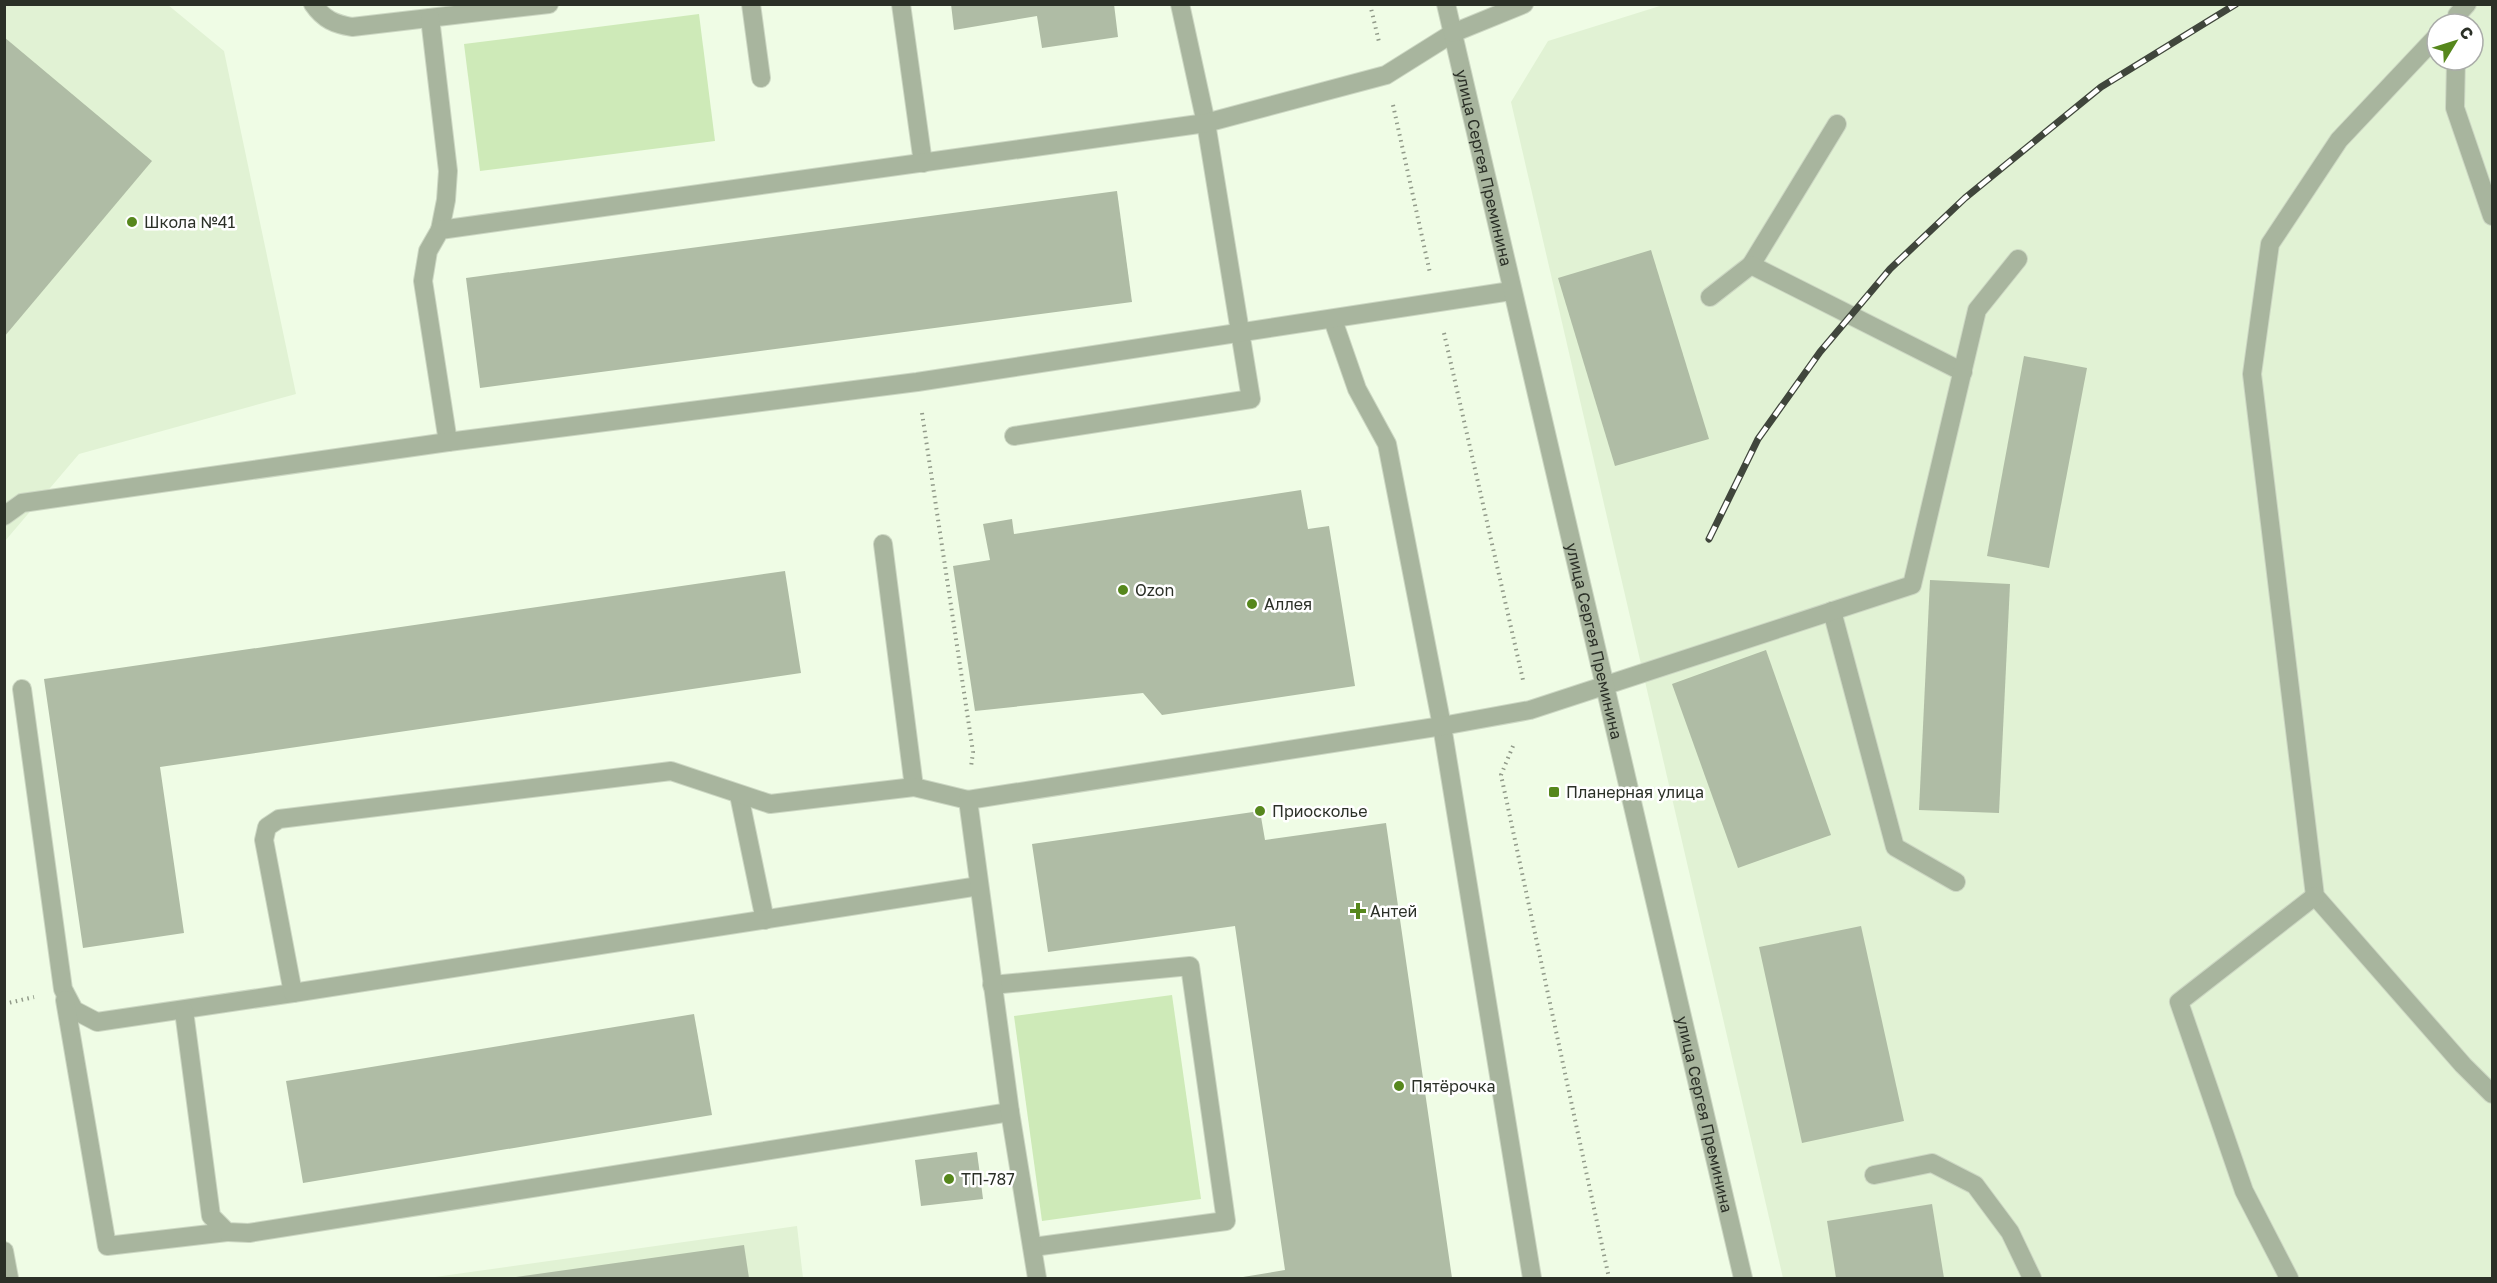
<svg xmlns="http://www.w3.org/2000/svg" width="2497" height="1283" font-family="'Golos Text',sans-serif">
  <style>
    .built { fill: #e1f2d4; fill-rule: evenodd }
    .green { fill: #ceeab8 }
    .building { fill: #afbca5 }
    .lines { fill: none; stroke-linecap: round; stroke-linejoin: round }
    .service-casing { stroke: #ccd7c3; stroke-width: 20 }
    .tertiary-casing { stroke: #ccd7c3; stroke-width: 20 }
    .path { stroke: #919a89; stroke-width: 4; stroke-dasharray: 1.5 4.5; stroke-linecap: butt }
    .service { stroke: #a8b59e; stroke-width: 18 }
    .tertiary { stroke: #a8b59e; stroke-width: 18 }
    .rail-casing { stroke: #40463c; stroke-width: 7 }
    .rail { stroke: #fff; stroke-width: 4.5; stroke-dasharray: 14; stroke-linecap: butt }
    .poi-dot { fill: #56871c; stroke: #fff; stroke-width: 2 }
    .labels { text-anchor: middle; stroke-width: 5; stroke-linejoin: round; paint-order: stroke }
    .street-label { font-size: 16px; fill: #2b3027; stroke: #fff }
    .poi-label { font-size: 16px; fill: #2b3027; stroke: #fff; text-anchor: start }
  </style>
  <rect width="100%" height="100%" fill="#effce5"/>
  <g class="built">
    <path d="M5 5H168L224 51 296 394 79 454 5 541Z"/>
    <path d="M1663 5H2492V1278H1783L1511 102 1548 41ZM2437 24H2473V60H2437Z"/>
    <path d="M797 1226 803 1278H428Z"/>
  </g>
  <g class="green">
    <path d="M699 14 715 141 480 171 464 44Z"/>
    <path d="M1172 995 1201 1199 1042 1221 1014 1016Z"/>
  </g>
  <g class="building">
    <path d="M951 4H1114L1118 37 1042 48 1037 16 954 30Z"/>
    <path d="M4 37 152 161 4 337Z"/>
    <path d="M1117 191 1132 302 480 388 466 278Z"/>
    <path d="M1651 250 1709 439 1615 466 1558 278Z"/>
    <path d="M2024 356 2087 368 2049 568 1987 556Z"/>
    <path d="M1301 490 1308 529 1329 526 1355 686 1162 715 1143 693 975 711 953 566 990 560 983 524 1012 519 1014 534Z"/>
    <path d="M785 571 801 673 160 767 184 933 83 948 44 679Z"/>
    <path d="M1930 580 2010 584 1999 813 1919 810Z"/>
    <path d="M1766 650 1831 835 1738 868 1672 684Z"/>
    <path d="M1260 811 1265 840 1386 823 1452 1278H1237L1285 1270 1235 926 1048 952 1032 844Z"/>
    <path d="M1861 926 1904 1121 1802 1143 1759 947Z"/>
    <path d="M694 1014 712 1115 303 1183 286 1081Z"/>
    <path d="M977 1152 983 1199 921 1206 915 1160Z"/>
    <path d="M1932 1204 1944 1278H1836L1827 1221Z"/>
    <path d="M744 1245 749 1278H516V1277Z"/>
  </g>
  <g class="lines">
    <defs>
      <g id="service">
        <path d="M313 4C324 20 335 24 352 27L549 4"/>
        <path d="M751 4 761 78"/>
        <path d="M901 4 923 163"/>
        <path d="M430 18 448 171 446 200 440 230"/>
        <path d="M2457 24V15L2467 4"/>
        <path d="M2437 36 2339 140 2270 244 2252 374 2315 896 2463 1065 2492 1094"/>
        <path d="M2456 60 2455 108 2492 216"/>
        <path d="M1751 265 1837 124"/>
        <path d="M1710 297 1751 265 1963 372"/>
        <path d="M1333 320 1357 389 1387 444 1442 726 1532 1278"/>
        <path d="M1014 436 1251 399 1206 123 1180 4"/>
        <path d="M448 442 423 281 428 251 440 230 1206 123 1386 75 1453 33"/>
        <path d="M4 516 22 503 448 442 917 382 1511 291"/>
        <path d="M883 544 914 787"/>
        <path d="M1832 611 1895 847 1956 882"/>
        <path d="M22 689 63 989 74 1010 97 1022 293 993"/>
        <path d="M739 795 765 920"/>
        <path d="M968 800 914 787 770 804 671 771 279 819 267 827 264 840 293 993 979 886"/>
        <path d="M992 985 1190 966 1226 1221 1033 1247"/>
        <path d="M65 1000 107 1246 227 1232"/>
        <path d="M184 1011 211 1216 227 1232 249 1233 1010 1112"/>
        <path d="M1874 1175 1932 1163 1975 1185 2010 1232 2032 1278"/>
        <path d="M4 1251 9 1278"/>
        <path d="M1037 1278 1010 1112 968 800 1442 726 1530 710 1912 585 1977 310 2018 259"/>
        <path d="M2289 1278 2244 1191 2179 1002 2315 896"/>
      </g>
      <g id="tertiary">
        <path id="s1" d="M1446 4 1743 1278"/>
        <path d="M1453 33 1524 4"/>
      </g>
    </defs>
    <use href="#service" class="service-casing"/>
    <use href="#tertiary" class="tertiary-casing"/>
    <g class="path">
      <path d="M1370 4 1379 42"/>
      <path d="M1393 105 1430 273"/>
      <path d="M1444 333 1523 680"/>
      <path d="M922 413 973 752 971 767"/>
      <path d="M1513 746 1501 775 1609 1278"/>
      <path d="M4 1004 34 997"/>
    </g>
    <use href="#service" class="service"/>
    <use href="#tertiary" class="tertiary"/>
    <defs>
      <path id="rail" d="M1709 539 1758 439 1820 352 1890 269 1965 198 2101 87 2236 4"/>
    </defs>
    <use href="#rail" class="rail-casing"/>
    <use href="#rail" class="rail"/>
  </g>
  <g class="poi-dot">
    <circle cx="132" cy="222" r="6"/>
    <circle cx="1123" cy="590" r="6"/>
    <circle cx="1252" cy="604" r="6"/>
    <rect x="1548" y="786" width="12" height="12" rx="3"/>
    <circle cx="1260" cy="811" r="6"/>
    <path d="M1355 902h6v6h6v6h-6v6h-6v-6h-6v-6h6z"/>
    <circle cx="1399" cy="1086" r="6"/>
    <circle cx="949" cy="1179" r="6"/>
  </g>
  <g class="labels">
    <g class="street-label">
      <text dy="6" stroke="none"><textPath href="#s1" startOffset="168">улица Сергея Преминина</textPath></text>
      <text dy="6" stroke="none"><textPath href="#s1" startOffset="654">улица Сергея Преминина</textPath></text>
      <text dy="6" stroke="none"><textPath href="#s1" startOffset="1140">улица Сергея Преминина</textPath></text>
    </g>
    <g class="poi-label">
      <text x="144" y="228">Школа №41</text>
      <text x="1135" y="596">Ozon</text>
      <text x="1264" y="610">Аллея</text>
      <text x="1566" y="798">Планерная улица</text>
      <text x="1272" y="817">Приосколье</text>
      <text x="1370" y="917">Антей</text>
      <text x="1411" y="1092">Пятёрочка</text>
      <text x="961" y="1185">ТП-787</text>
    </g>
  </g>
  <rect width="2497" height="1283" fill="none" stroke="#2b3027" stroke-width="12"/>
  <g transform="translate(2455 42) rotate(52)"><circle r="28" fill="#ffffff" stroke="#aaaca9" stroke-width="1.5"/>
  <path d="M0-4.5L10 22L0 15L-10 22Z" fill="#56871c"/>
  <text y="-9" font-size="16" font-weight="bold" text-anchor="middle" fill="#2b3027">С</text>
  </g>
</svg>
